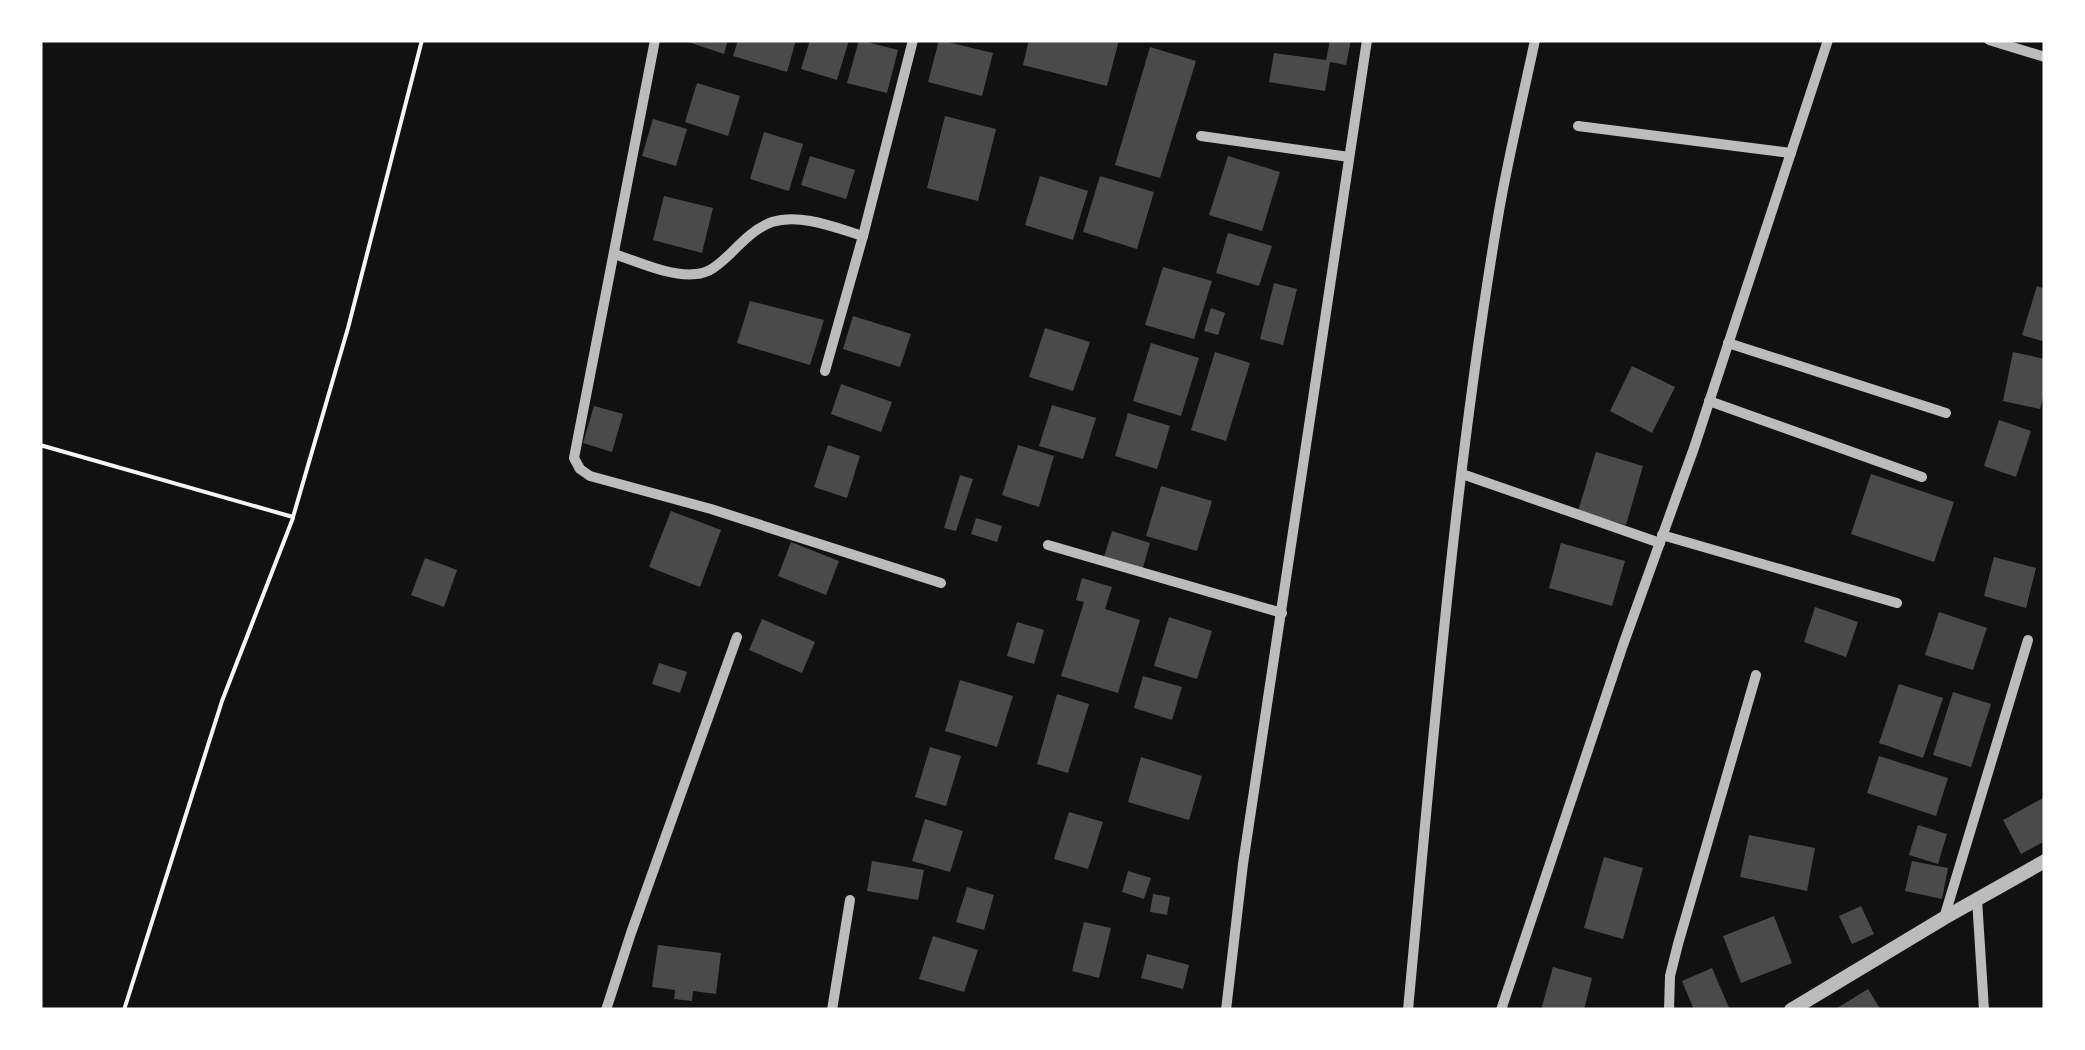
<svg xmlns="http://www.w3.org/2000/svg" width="2085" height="1050" font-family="Ubuntu,sans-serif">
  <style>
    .building { fill: #4a4a4a }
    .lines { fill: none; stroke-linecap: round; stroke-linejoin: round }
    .path { stroke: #f5f5f5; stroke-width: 4 }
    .minor { stroke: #bcbcbc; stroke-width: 10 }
    .tertiary { stroke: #bcbcbc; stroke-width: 14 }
  </style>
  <rect width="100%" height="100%" fill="#111"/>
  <g class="building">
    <path d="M682 40H728L724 54Z"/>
    <path d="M738 40H796L787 72 733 56Z"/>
    <path d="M810 40H849L837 80 801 69Z"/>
    <path d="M859 40 898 50 887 93 847 83Z"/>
    <path d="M939 40 993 53 982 96 928 82Z"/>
    <path d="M1029 40H1119L1107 86 1023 65Z"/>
    <path d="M1330 40H1351L1346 65 1330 62 1325 91 1269 82 1274 53 1326 60Z"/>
    <path d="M1150 47 1196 61 1160 178 1115 165Z"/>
    <path d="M697 83 740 96 728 136 685 122Z"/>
    <path d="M945 116 996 129 978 201 927 188Z"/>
    <path d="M653 119 687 129 676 166 642 156Z"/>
    <path d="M764 132 803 144 789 191 750 179Z"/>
    <path d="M810 156 855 170 846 199 801 185Z"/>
    <path d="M1228 156 1280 172 1262 231 1209 215Z"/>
    <path d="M1040 176 1088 191 1073 240 1025 225Z"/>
    <path d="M1100 176 1154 192 1137 249 1083 232Z"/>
    <path d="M664 196 713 208 702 253 653 240Z"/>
    <path d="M1228 233 1272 246 1259 286 1216 273Z"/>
    <path d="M1163 267 1212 281 1194 339 1145 325Z"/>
    <path d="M1274 283 1297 289 1283 345 1260 339Z"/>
    <path d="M2037 286 2045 289V342L2022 335Z"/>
    <path d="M750 301 824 320 810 365 737 343Z"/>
    <path d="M1211 308 1225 313 1218 335 1204 331Z"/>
    <path d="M853 316 911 334 900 367 843 349Z"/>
    <path d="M1045 328 1090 342 1073 391 1029 377Z"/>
    <path d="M1151 343 1199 358 1181 416 1133 401Z"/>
    <path d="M1215 352 1250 363 1226 441 1191 430Z"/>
    <path d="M2013 352 2045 359V389L2040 409 2003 401Z"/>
    <path d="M1632 366 1675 387 1652 433 1610 411Z"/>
    <path d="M841 384 892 402 881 432 831 414Z"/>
    <path d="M1052 405 1096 418 1083 459 1039 446Z"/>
    <path d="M594 406 623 414 612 452 583 443Z"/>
    <path d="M1128 413 1170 426 1157 469 1115 456Z"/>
    <path d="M1999 420 2031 431 2016 477 1984 466Z"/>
    <path d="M828 445 860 456 847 498 814 487Z"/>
    <path d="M1018 445 1054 456 1039 507 1002 495Z"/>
    <path d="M1596 452 1643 466 1626 525 1578 511Z"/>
    <path d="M1871 474 1954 502 1934 562 1851 534Z"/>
    <path d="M960 475 973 479 956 531 944 528Z"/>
    <path d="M1161 486 1212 501 1197 551 1146 536Z"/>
    <path d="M671 511 721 530 700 587 649 567Z"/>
    <path d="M976 518 1002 526 997 542 971 534Z"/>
    <path d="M1112 531 1150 543 1142 571 1103 560Z"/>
    <path d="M791 542 839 561 826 595 778 576Z"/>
    <path d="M1561 543 1625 561 1612 606 1549 588Z"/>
    <path d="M1994 557 2036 568 2026 608 1984 596Z"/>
    <path d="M425 558 457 570 444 607 411 595Z"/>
    <path d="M1082 578 1112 587 1105 609 1140 620 1118 693 1061 676 1084 602 1076 600Z"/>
    <path d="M1815 607 1858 622 1846 657 1804 642Z"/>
    <path d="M1939 612 1987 628 1973 670 1925 655Z"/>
    <path d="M1169 617 1212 631 1197 679 1154 666Z"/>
    <path d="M762 619 815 642 802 673 749 650Z"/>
    <path d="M1017 622 1044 630 1034 664 1007 656Z"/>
    <path d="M659 663 687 672 680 693 652 684Z"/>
    <path d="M1143 676 1182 687 1172 720 1134 708Z"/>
    <path d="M960 680 1013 696 997 747 945 731Z"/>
    <path d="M1899 684 1943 698 1923 758 1879 743Z"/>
    <path d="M1953 692 1991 704 1971 767 1933 755Z"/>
    <path d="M1057 694 1089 704 1068 773 1037 764Z"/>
    <path d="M930 747 961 756 946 806 915 797Z"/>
    <path d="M1879 756 1948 778 1936 816 1867 793Z"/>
    <path d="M1141 757 1202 776 1189 820 1128 802Z"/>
    <path d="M2045 797V841L2021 854 2003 820Z"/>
    <path d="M1069 812 1103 822 1088 869 1054 859Z"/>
    <path d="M925 819 963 831 950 872 912 861Z"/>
    <path d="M1918 825 1947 834 1938 864 1909 855Z"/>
    <path d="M1749 835 1815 848 1807 891 1740 877Z"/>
    <path d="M1604 857 1643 868 1623 939 1584 928Z"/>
    <path d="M872 861 924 870 918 900 867 891Z"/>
    <path d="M1912 861 1948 868 1942 899 1905 891Z"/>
    <path d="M1128 871 1151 878 1144 899 1122 892Z"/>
    <path d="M967 887 994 895 984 930 956 922Z"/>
    <path d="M1153 894 1170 897 1167 915 1150 912Z"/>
    <path d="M1861 906 1874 934 1852 944 1839 916Z"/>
    <path d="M1774 916 1792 963 1741 983 1723 936Z"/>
    <path d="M1084 922 1111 928 1099 978 1072 971Z"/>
    <path d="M933 936 978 950 964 992 919 979Z"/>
    <path d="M658 945 721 953 716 994 693 991 692 1001 674 999 675 990 652 987Z"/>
    <path d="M1147 954 1189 965 1183 989 1141 978Z"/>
    <path d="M1553 967 1592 978 1584 1010H1541Z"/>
    <path d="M1712 968 1730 1010H1694L1682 981Z"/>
    <path d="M1868 989 1881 1010H1834Z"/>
  </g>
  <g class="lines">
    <g class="path">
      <path d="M40 445 293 517 348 328 422 40"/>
      <path d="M124 1010 222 701 293 518"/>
    </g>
    <g class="minor">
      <path d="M655 40 574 458 580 469 590 476 711 509 941 583"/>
      <path d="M1989 40 2045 57"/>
      <path d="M1578 126 1791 153"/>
      <path d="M1201 136 1349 157"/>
      <path d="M614 254C639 262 670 277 696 274 710 273 719 264 729 255 741 243 755 228 772 222 801 213 836 228 863 236L913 40"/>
      <path d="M1728 343 1946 413"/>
      <path d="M825 371 863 236"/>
      <path d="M1709 401 1922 477"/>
      <path d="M1462 474 1660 543"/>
      <path d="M1662 535 1897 603"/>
      <path d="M1048 545 1282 613"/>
      <path d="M1977 899 1984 1010"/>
      <path d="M1944 918 2028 640"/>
      <path d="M606 1010 631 933 737 637"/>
      <path d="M832 1010 850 900"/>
      <path d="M1226 1010 1243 864 1367 40"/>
      <path d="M1408 1010C1433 743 1454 475 1499 211 1509 154 1523 97 1535 40"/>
      <path d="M1501 1010 1623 645 1694 448 1828 40"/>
      <path d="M1669 1010 1670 976 1678 944 1756 675"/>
    </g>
    <path class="tertiary" d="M1791 1010 1944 918 2045 861"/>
  </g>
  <rect width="2085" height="1050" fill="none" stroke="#ffffff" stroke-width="85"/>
</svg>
